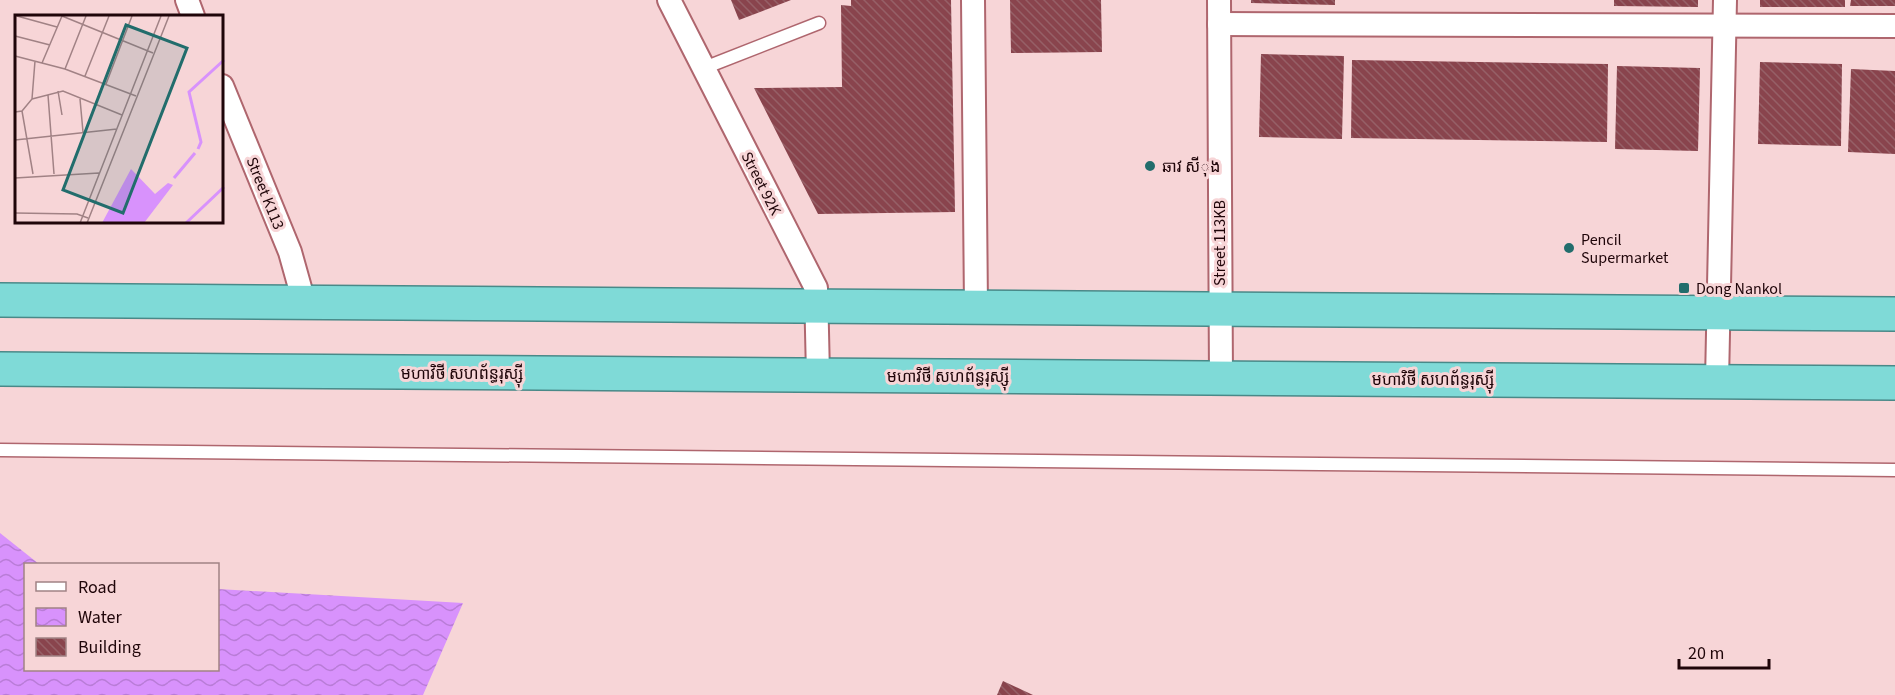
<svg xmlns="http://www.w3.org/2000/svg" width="1895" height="695" font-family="'Source Sans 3','Noto Sans Khmer',sans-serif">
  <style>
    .water { fill: url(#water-waves) }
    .building { fill: url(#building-back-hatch) }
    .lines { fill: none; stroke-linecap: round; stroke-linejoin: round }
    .service-casing { stroke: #af666e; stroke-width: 15 }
    .minor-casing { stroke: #af666e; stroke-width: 26 }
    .trunk-casing { stroke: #498988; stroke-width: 36 }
    .service { stroke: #fff; stroke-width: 12 }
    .minor { stroke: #fff; stroke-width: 22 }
    .trunk { stroke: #7fdad7; stroke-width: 33 }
    .poi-dot { fill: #226d6c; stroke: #f7d5d7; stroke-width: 2 }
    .labels { text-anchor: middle; stroke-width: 6; stroke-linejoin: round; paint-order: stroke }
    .poi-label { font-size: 16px; fill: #1f0509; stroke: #f7d5d7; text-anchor: start }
    .street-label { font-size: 16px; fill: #1f0509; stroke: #f7d5d7 }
    .inset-river { fill: none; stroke: #d892fc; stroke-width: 3 }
    .inset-road { fill: none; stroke: #a18285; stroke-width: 1.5 }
    .view { fill: #226d6c; fill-opacity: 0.15; stroke: #226d6c; stroke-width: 3 }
    .inset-edge { fill: none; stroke: #1f0509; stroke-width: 3 }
  </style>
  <defs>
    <pattern id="water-waves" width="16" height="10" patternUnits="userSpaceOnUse" patternTransform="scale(1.5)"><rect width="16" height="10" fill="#d892fc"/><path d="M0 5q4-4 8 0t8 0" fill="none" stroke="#b97cd7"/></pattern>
    <pattern id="building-back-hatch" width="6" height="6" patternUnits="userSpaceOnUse" patternTransform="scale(1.5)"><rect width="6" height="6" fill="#89444d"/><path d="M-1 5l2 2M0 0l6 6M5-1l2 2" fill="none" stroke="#966067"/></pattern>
  </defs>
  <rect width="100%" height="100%" fill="#f7d5d7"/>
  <path class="water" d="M0 533 39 564H26V670H218V589L463 603 423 695H0Z"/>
  <g class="building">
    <path d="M731 0H791L739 20Z"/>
    <path d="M851 0H951L955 212 818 214 754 88 842 87 841 5 851 6Z"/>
    <path d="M1010 0H1101L1102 52 1011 53Z"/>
    <path d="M1251 0H1335V5L1251 3Z"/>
    <path d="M1614 0H1698V7L1614 6Z"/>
    <rect x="1760" y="0" width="85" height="7"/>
    <path d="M1851 0H1895V6H1850Z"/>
    <path d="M1261 54 1344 56 1342 139 1259 137Z"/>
    <path d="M1352 60 1608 64 1607 142 1351 138Z"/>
    <path d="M1760 62 1842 64 1841 146 1758 144Z"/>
    <path d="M1617 66 1700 68 1698 151 1615 149Z"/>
    <path d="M1851 69 1895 71V154L1848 152Z"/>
    <path d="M1003 681 1033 695H997Z"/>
  </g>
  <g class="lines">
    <defs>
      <g id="service">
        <path d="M704 68 819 23"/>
        <path d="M0 450 1895 470"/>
      </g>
      <g id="minor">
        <path d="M187 0 193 16"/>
        <path d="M669 0 816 288 818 375"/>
        <path d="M973 0 976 306"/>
        <path d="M1219 0 1221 378"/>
        <path d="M1219 24 1895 26"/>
        <path d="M222 86 290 252 304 302"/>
        <path d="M1717 381 1725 0"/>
      </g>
      <g id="trunk">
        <path d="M0 300 1895 314"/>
        <path d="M0 369 1895 383"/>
      </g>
    </defs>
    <use href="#service" class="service-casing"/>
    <use href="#minor" class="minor-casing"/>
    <use href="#trunk" class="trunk-casing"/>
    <use href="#service" class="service"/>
    <use href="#minor" class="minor"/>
    <use href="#trunk" class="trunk"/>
  </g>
  <g class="poi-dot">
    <circle cx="1150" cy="166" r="6"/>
    <circle cx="1569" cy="248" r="6"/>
    <rect x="1678" y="282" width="12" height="12" rx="3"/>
  </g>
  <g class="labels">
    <g class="poi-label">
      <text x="1162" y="172">ឆាវ សីុង</text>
      <text x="1581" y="245">Pencil<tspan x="1581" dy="18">Supermarket</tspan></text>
      <text x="1696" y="294">Dong Nankol</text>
    </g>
    <g class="street-label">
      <text transform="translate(762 183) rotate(63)" y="6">Street 92K</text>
      <text transform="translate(266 193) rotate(68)" y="6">Street K113</text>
      <text transform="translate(1219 243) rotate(-90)" y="6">Street 113KB</text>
      <text x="462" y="379">មហាវិថី សហព័ន្ធរុស្ស៊ី</text>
      <text x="948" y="382">មហាវិថី សហព័ន្ធរុស្ស៊ី</text>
      <text x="1433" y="385">មហាវិថី សហព័ន្ធរុស្ស៊ី</text>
    </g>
  </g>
  <g transform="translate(15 15)">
    <rect width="208" height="208" fill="#f7d5d7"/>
    <path d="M116 154 140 179 153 168 158 170 129 208H87Z" fill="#d892fc"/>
    <path class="inset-river" d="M183 134 186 127 174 77 209 45M159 163 180 138M171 208 209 172"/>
    <path class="inset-road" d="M2 1 42 12M47 1 138 38M0 21 35 30M0 41 50 54 121 81M27 48 47 1M50 54 71 1M70 61 94 1M91 69 117 1M43 76 47 100M33 80 39 159M17 84 48 76 107 100M65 84 68 117M7 96 18 159M0 97 7 96 17 84 20 46M0 125 102 114M0 163 84 158M0 198 62 199 73 203M65 208 146 1M72 208 154 1"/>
    <path class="view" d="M111 10 172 33 108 198 48 175Z"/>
    <rect width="208" height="208" class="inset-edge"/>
  </g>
  <rect x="24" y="563" width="195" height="108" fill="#f7d5d7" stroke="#a18285" stroke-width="1.5"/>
  <rect x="36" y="582" width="30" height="9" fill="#ffffff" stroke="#a18285" stroke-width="1.5"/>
  <text x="78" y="593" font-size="18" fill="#1f0509">Road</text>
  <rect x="36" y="608" width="30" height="18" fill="url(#water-waves)" stroke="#a18285" stroke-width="1.5"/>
  <text x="78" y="623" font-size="18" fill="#1f0509">Water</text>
  <rect x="36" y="638" width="30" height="18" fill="url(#building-back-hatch)" stroke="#a18285" stroke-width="1.5"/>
  <text x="78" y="653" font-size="18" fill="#1f0509">Building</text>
  <path d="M1679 659v9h90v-9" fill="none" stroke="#1f0509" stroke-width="3"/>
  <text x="1688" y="659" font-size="18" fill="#1f0509" stroke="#f7d5d7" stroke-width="4.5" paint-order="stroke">20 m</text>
</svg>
